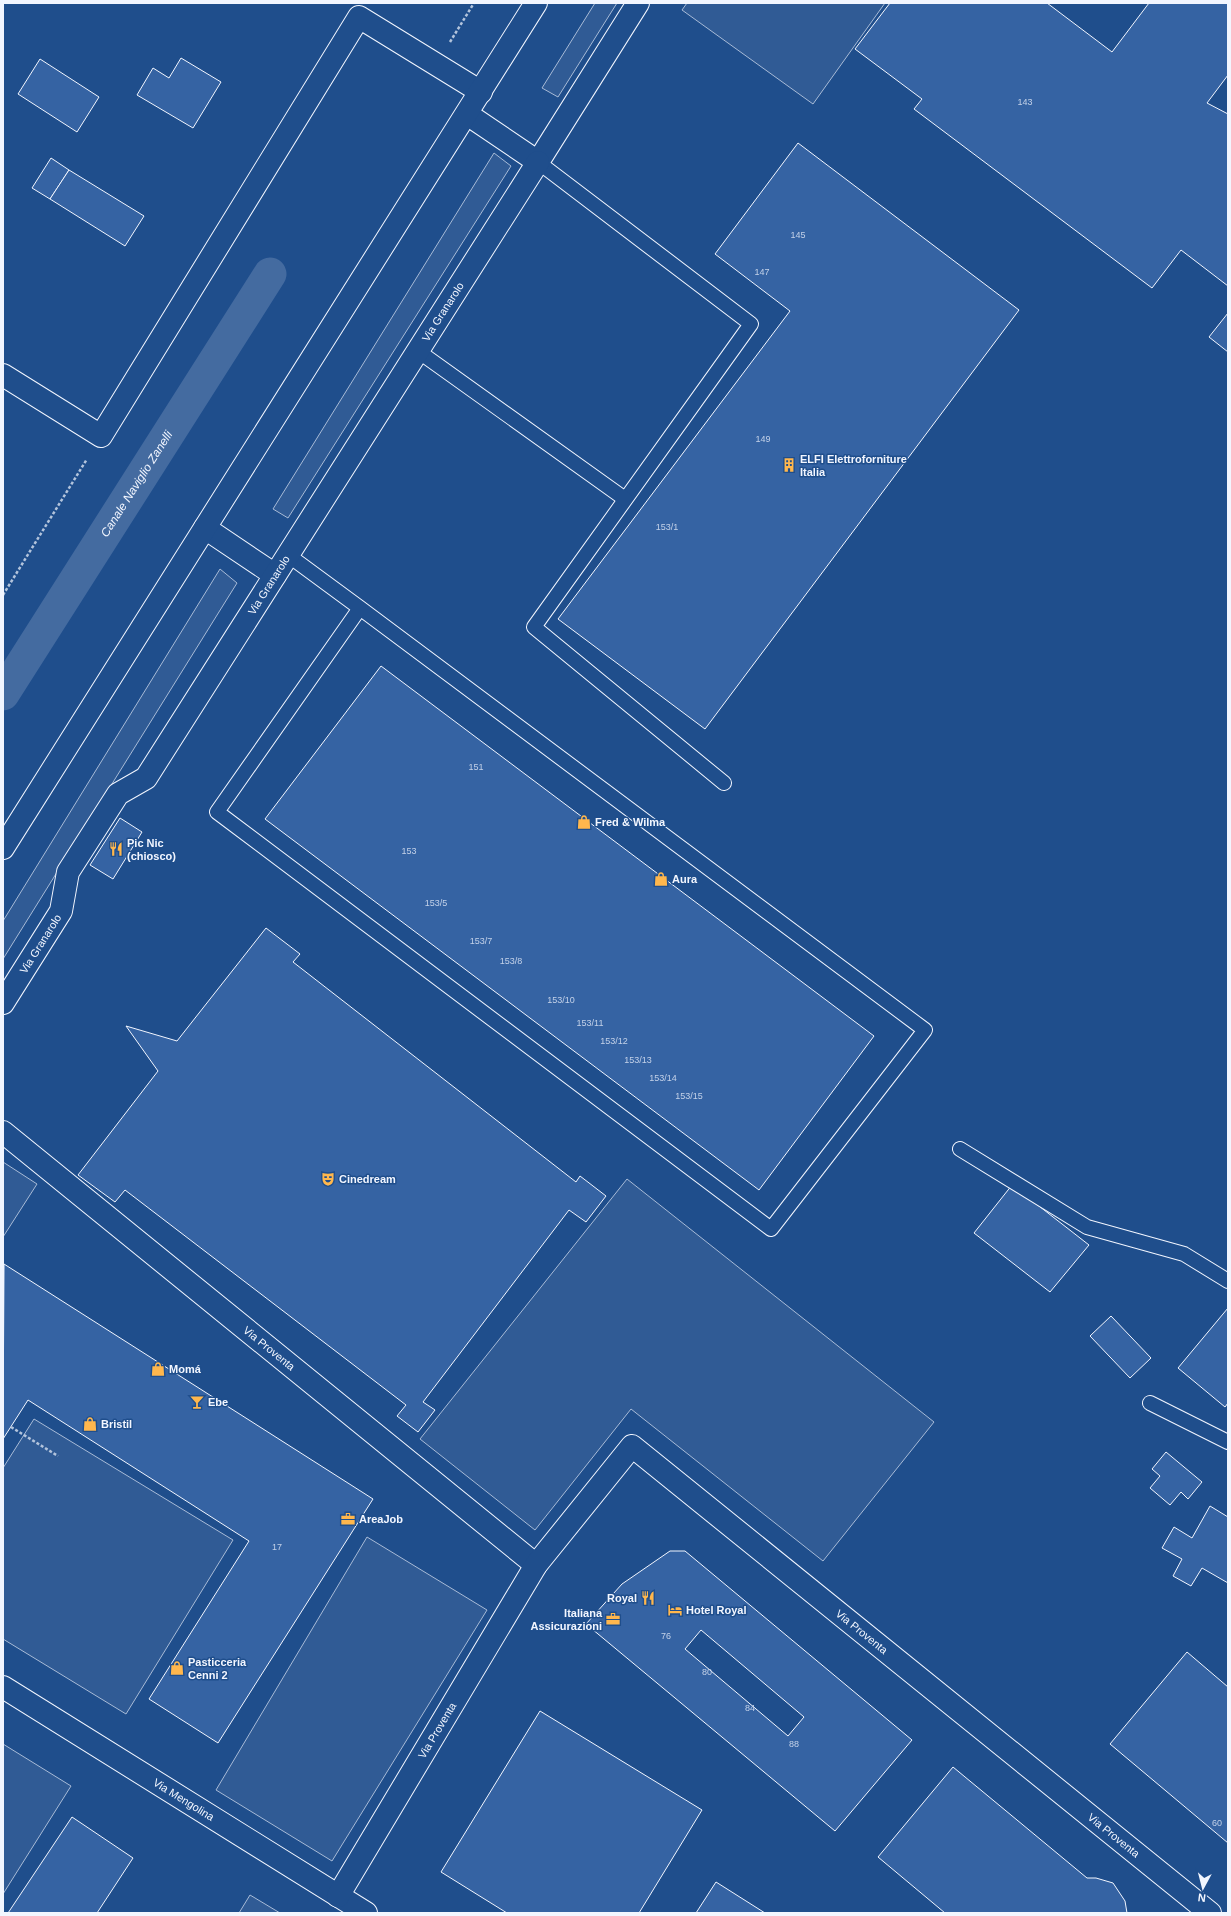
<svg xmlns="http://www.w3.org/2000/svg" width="1231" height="1916" font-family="Arial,sans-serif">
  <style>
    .built { fill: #305b95; stroke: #a8bbd7 }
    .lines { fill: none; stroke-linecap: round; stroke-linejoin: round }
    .canal { stroke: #446ba0; stroke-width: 33 }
    .building { fill: #3563a3; stroke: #f2f6ff; fill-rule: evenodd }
    .lane-casing { stroke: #f2f6ff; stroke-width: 16 }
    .street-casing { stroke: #f2f6ff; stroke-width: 24 }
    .secondary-casing { stroke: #f2f6ff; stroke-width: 24 }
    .path { stroke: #b3c4dc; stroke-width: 2.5; stroke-dasharray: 3 2; stroke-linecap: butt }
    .lane { stroke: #1f4e8c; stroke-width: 14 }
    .street { stroke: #1f4e8c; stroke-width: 22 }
    .secondary { stroke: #1f4e8c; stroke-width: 22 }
    .labels { text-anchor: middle; stroke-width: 3; stroke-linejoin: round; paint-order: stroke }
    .number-label { font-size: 9px; fill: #c3d1e8 }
    .street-label { font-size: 11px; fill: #f2f6ff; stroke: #1f4e8c }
    .poi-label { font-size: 11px; font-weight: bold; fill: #f2f6ff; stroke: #1f4e8c; text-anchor: start }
    .water-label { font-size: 12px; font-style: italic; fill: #f2f6ff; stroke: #1f4e8c }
  </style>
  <rect width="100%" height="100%" fill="#1f4e8c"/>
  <g class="built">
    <path d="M595 3H617L558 97 542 88Z"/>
    <path d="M687 3H885L813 104 682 10Z"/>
    <path d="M494 153 511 166 288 518 273 509Z"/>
    <path d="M220 569 237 583 3 959V921Z"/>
    <path d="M3 1162 37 1184 3 1237Z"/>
    <path d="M627 1179 934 1422 823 1561 631 1409 535 1530 420 1439Z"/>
    <path d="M34 1419 233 1540 126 1714 3 1639V1468Z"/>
    <path d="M367 1537 487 1610 332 1861 216 1790Z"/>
    <path d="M3 1744 71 1786 3 1894Z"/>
    <path d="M250 1895 280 1913H239Z"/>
  </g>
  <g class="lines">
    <path class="canal" id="s1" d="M3 694 270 274"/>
  </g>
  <g class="building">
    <path d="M890 3H1047L1112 52 1149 3H1228V75L1207 103 1228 114V286L1181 250 1152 288 914 109 922 99 855 49Z"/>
    <path d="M181 58 221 82 193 128 137 95 153 68 169 78Z"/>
    <path d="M40 59 99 97 77 132 18 94Z"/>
    <path d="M798 143 1019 310 705 729 558 619 790 311 715 254Z"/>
    <path d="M51 158 69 170 50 199 32 188Z"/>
    <path d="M69 170 144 216 125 246 50 199Z"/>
    <path d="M1228 313V352L1209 337Z"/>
    <path d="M381 666 874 1036 759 1190 265 819Z"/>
    <path d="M120 818 142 832 113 879 90 865Z"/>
    <path d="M266 928 300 954 293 962 576 1182 580 1176 606 1196 586 1222 569 1210 423 1402 435 1410 418 1432 397 1416 406 1405 125 1190 115 1202 78 1175 158 1071 126 1026 177 1041Z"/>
    <path d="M1012 1185 1089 1245 1050 1292 974 1233Z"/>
    <path d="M4 1264 373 1499 218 1743 149 1699 249 1541 28 1400 3 1439Z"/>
    <path d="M1228 1308V1403L1225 1407 1178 1368Z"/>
    <path d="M1111 1316 1151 1358 1130 1378 1090 1336Z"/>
    <path d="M1166 1452 1202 1482 1188 1499 1181 1492 1170 1505 1150 1488 1160 1476 1152 1469Z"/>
    <path d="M1210 1506 1228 1517V1583L1202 1568 1191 1586 1173 1576 1182 1559 1162 1548 1174 1527 1192 1538Z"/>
    <path d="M670 1551H685L912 1740 835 1831 586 1624 622 1584ZM701 1630 804 1717 788 1736 685 1649Z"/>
    <path d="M1187 1652 1228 1687V1843L1110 1744Z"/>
    <path d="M540 1711 702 1810 639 1913H507L441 1872Z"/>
    <path d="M953 1767 1087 1878H1096L1113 1883 1125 1901 1127 1913H945L878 1857Z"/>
    <path d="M72 1817 133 1858 97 1913H8Z"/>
    <path d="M716 1882 765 1913H696Z"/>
  </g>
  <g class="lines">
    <defs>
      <g id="lane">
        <path d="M538 162 751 324 534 627 724 783"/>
        <path d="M418 351 625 499"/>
        <path d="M288 555 360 608 925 1030 771 1229 217 812 360 608"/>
        <path d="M960 1149 1087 1227 1184 1254 1228 1281"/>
        <path d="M1150 1403 1228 1442"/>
      </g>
      <g id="street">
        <path d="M467 114 538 162 638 3"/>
        <path d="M3 375 101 436 359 17 481 92"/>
        <path d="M205 528 275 575"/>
        <path id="s2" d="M3 1003 61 911 68 872 118 794 146 778 538 162"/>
        <path id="s3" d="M3 1132 536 1565"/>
        <path id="s4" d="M3 1687 366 1913"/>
        <path id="s5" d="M338 1896 536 1565 632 1446 1210 1913"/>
      </g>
      <path id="secondary" d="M3 848 536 3"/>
    </defs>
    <use href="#lane" class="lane-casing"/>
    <use href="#street" class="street-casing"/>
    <use href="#secondary" class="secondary-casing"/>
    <g class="path">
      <path d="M450 42 474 3"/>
      <path d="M3 595 87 459"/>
      <path d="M11 1427 58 1456"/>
    </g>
    <use href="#lane" class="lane"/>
    <use href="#street" class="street"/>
    <use href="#secondary" class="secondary"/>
  </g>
  <defs>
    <symbol id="building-bare" viewBox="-9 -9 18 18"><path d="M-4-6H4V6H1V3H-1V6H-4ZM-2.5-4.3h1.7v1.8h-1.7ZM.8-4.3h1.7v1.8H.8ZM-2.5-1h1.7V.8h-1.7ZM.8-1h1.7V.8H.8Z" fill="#ffb74d" stroke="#1f4e8c" stroke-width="2.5" paint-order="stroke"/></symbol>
    <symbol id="shop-bare" viewBox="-9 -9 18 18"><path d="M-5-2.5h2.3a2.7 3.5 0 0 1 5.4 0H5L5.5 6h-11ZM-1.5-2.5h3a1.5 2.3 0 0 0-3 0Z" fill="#ffb74d" stroke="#1f4e8c" stroke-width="2.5" paint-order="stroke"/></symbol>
    <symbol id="restaurant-bare" viewBox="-9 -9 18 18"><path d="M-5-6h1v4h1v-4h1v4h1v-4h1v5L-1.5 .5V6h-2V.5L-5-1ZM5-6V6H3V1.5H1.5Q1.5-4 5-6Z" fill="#ffb74d" stroke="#1f4e8c" stroke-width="2.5" paint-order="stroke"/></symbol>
    <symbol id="theatre-bare" viewBox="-9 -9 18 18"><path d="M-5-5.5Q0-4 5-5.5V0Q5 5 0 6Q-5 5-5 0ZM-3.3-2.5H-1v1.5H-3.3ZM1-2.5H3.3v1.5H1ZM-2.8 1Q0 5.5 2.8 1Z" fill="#ffb74d" stroke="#1f4e8c" stroke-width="2.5" paint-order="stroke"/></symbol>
    <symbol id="bar-bare" viewBox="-9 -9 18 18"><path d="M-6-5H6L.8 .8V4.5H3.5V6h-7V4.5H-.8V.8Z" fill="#ffb74d" stroke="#1f4e8c" stroke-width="2.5" paint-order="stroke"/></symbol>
    <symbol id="office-bare" viewBox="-9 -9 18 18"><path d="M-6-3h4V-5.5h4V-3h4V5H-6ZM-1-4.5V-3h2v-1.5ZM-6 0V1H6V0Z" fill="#ffb74d" stroke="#1f4e8c" stroke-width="2.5" paint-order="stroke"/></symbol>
    <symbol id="hotel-bare" viewBox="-9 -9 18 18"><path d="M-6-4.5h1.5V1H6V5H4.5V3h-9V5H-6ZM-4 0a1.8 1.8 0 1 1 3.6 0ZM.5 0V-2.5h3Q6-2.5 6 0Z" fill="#ffb74d" stroke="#1f4e8c" stroke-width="2.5" paint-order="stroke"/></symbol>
  </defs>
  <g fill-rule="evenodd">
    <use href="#building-bare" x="779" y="455" width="20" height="20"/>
    <use href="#shop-bare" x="574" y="812" width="20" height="20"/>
    <use href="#restaurant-bare" x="106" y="839" width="20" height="20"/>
    <use href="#shop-bare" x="651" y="869" width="20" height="20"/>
    <use href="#theatre-bare" x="318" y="1169" width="20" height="20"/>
    <use href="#shop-bare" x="148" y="1359" width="20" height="20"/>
    <use href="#bar-bare" x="187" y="1392" width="20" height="20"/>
    <use href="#shop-bare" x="80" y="1414" width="20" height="20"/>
    <use href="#office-bare" x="338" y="1509" width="20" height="20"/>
    <use href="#restaurant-bare" x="638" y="1588" width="20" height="20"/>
    <use href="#hotel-bare" x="665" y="1600" width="20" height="20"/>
    <use href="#office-bare" x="603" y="1609" width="20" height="20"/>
    <use href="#shop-bare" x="167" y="1658" width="20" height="20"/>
  </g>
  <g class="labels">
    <g class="number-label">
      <text x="1025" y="105">143</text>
      <text x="798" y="238">145</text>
      <text x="762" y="275">147</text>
      <text x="763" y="442">149</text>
      <text x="667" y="530">153/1</text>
      <text x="476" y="770">151</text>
      <text x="409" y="854">153</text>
      <text x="436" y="906">153/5</text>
      <text x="481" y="944">153/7</text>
      <text x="511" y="964">153/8</text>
      <text x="561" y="1003">153/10</text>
      <text x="590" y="1026">153/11</text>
      <text x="614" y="1044">153/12</text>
      <text x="638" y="1063">153/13</text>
      <text x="663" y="1081">153/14</text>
      <text x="689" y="1099">153/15</text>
      <text x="277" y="1550">17</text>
      <text x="666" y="1639">76</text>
      <text x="707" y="1675">80</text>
      <text x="750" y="1711">84</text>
      <text x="794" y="1747">88</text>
      <text x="1217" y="1826">60</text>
    </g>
    <g class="street-label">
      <text dy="4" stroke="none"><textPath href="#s2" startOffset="826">Via Granarolo</textPath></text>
      <text dy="4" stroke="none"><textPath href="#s2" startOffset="502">Via Granarolo</textPath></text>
      <text dy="4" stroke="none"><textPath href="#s2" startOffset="70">Via Granarolo</textPath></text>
      <text dy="4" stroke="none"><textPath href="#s3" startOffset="343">Via Proventa</textPath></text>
      <text dy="4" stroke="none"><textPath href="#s5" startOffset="834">Via Proventa</textPath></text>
      <text dy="4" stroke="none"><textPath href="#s5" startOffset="193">Via Proventa</textPath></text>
      <text dy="4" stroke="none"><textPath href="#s4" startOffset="213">Via Mengolina</textPath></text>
      <text dy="4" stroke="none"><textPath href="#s5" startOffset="1158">Via Proventa</textPath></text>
    </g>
    <g class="poi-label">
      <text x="800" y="463">ELFI Elettroforniture<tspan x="800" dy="13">Italia</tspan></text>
      <text x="595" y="826">Fred &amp; Wilma</text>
      <text x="127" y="847">Pic Nic<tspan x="127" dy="13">(chiosco)</tspan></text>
      <text x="672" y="883">Aura</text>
      <text x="339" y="1183">Cinedream</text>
      <text x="169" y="1373">Momá</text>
      <text x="208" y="1406">Ebe</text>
      <text x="101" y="1428">Bristil</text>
      <text x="359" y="1523">AreaJob</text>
      <text x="637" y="1602" text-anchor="end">Royal</text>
      <text x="686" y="1614">Hotel Royal</text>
      <text x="602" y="1617" text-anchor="end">Italiana<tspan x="602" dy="13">Assicurazioni</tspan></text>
      <text x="188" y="1666">Pasticceria<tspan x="188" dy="13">Cenni 2</tspan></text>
    </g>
    <g class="water-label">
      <text dy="4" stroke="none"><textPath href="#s1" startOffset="249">Canale Naviglio Zanelli</textPath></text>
    </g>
  </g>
  <rect width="1231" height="1916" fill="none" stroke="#f2f6ff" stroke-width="8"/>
  <g transform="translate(1203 1888) rotate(187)" stroke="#1f4e8c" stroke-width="3" paint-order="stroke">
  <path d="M0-3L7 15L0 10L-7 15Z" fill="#f2f6ff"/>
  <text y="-6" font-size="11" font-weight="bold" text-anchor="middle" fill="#f2f6ff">N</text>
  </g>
</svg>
